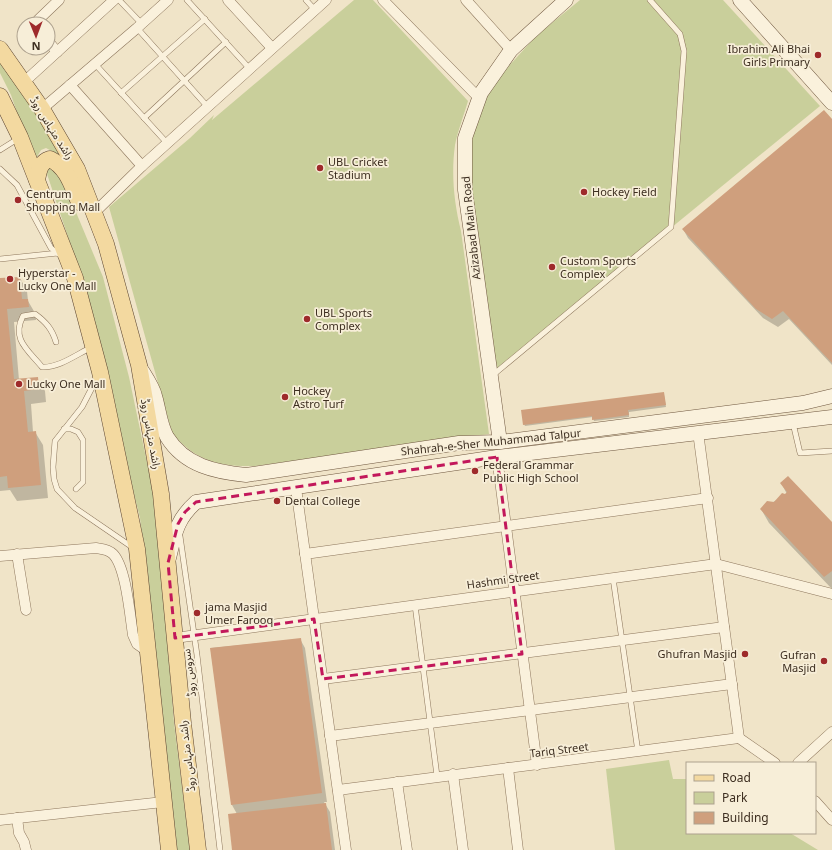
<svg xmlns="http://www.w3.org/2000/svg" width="832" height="850" font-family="Georgia,'Noto Sans Arabic',serif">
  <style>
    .green { fill: #c9cf9b }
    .shadow { fill: #0003 }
    .building { fill: #cf9f7d }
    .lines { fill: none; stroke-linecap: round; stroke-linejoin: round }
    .lane-casing { stroke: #8d765c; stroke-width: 6 }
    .street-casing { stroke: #8d765c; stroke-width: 11 }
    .secondary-casing { stroke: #6f573f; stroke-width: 15 }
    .primary-casing { stroke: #5b4430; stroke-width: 17 }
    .lane { stroke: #faf1dc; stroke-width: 5 }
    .street { stroke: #faf1dc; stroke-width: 10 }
    .secondary { stroke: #faf1dc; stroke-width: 14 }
    .primary { stroke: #f3d9a0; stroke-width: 16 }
    .marked { fill: none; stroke: #c2185b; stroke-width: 3; stroke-dasharray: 8 5; stroke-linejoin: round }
    .poi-dot { fill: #9e2a2b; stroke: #f7eed8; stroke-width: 1.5 }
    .labels { text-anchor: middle; stroke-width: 3.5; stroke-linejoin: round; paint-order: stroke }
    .poi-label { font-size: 11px; fill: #3d2e20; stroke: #f7eed8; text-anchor: start }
    .street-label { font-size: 11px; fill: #3d2e20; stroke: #f7eed8 }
  </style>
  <rect width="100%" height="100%" fill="#f0e4c8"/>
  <g class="green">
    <path d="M354 0H373L468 101C464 115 458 130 455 145 451 174 454 203 461 231L489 434 255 466C219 467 196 461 172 433L109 207 190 138 214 115 212 120Z"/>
    <path d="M580 0H723L820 106 495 372 469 163 476 113 499 77 536 36Z"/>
    <path d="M0 62 36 113 63 157 46 148 41 150 34 162 11 95 0 73Z"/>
    <path d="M51 166 58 169 103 277 129 377 157 510 174 723 190 850H177L140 518 74 255 47 174 48 168Z"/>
    <path d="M669 760 673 779H687V833H790L818 850H615L606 769Z"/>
  </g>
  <g class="shadow">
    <path d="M832 120V365L789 319 778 327 763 318 688 238 683 229Z"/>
    <path d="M20 278 27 291 28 301 35 313 36 320 14 322 19 380 37 378 45 391 46 402 31 404 33 432H35L43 445 48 498 17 501 10 490 0 491V279Z"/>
    <path d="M664 395 666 407 629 412V417L594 421 593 417 525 426 524 424Z"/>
    <path d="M781 483 832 524V589L769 523 761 509 787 494Z"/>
    <path d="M300 639 305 648 327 802H324L330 812 335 850H233L237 814 232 805 211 648Z"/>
  </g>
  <g class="building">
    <path d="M824 110 832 119V363L783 311 772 319 756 309 682 229Z"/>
    <path d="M20 277 22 299H28L29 307 7 309 14 379 38 377 39 389 24 391 28 432 36 431 41 485 8 488 7 476 0 477V278Z"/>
    <path d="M664 392 666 405 628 410 629 415 592 420V416L523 425 521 410Z"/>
    <path d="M788 476 832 522V571L824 577 760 509 767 501 774 502 782 493 785 494 787 492 780 483Z"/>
    <path d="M301 638 322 793 231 805 210 648Z"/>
    <path d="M326 803 332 850H232L228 814Z"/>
  </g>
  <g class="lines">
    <defs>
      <g id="lane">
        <path d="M119 0 142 24"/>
        <path d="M187 0 249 68"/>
        <path d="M306 0 315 10"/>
        <path d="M137 28 207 106"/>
        <path d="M95 64 167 143"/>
        <path d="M121 93 205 19"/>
        <path d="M144 118 226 42"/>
        <path d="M0 150 19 138"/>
        <path d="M0 169 17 185 51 248 61 256"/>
        <path d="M0 259 58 253"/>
        <path d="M56 342C52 329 46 322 35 314L23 316C11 339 28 350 42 367 59 368 77 354 92 347"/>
        <path d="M493 375 671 227 684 51 680 34 650 0"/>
        <path d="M97 378 82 407 55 441 53 467 54 479 57 489 75 508 132 547"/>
        <path d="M793 423 800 453 832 451"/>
        <path d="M64 429H71L78 432 83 440V482L76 489"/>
        <path d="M180 536 197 655 220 850"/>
        <path d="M613 578 638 752"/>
        <path d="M415 605 437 776"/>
      </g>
      <g id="street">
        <path d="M228 0 272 48"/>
        <path d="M383 0 479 98"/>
        <path d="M466 0 511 50"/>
        <path d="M38 24V20L59 0"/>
        <path d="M48 41 57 52"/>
        <path d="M23 83 114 0"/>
        <path d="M70 85 142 166"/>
        <path d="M42 109 137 28 168 0"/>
        <path d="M94 213 142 166 326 0"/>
        <path d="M698 432 739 738"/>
        <path d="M497 457 537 765"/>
        <path d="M296 488 346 850"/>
        <path d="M17 554 26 610"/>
        <path d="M305 554 708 498"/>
        <path d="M0 556 96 548C102 549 108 549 113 554 126 567 130 616 133 635L137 644 147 651"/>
        <path d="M175 638 716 564 832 594"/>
        <path d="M323 679 724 627"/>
        <path d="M330 736 732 684"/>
        <path d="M798 763 832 732"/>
        <path d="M508 768 518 850"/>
        <path d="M453 774 463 850"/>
        <path d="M397 782 407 850"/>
        <path d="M338 790 739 738 775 763"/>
        <path d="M815 801 832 820"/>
        <path d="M17 818 19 833 24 842 26 850"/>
        <path d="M0 820 163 802"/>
      </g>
      <g id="secondary">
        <path d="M740 0 832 103"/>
        <path d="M141 369C146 377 153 387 155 396 159 409 160 425 167 437 185 466 216 472 246 475L459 443 500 442 803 403 832 396"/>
        <path d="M500 442 465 190V138L481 93 511 50 566 0"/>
        <path d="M169 558C175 534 176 520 196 502L497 457 832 417"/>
      </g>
      <g id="primary">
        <path d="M0 49 42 109 77 169 106 244 139 365 161 494 183 723 198 850"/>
        <path d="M0 96 20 137 75 278 100 372 137 549 169 850"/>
        <path d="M37 180C39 170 40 162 50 159 67 167 72 186 79 202"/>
      </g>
    </defs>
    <use href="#lane" class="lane-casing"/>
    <use href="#street" class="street-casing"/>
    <use href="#secondary" class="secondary-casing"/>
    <use href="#primary" class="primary-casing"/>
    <use href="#lane" class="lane"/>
    <use href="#street" class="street"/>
    <use href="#secondary" class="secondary"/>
    <use href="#primary" class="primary"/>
  </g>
  <path class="marked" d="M497 457 522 654 323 679 314 619 175 638 168 563 178 524 185 512 196 502Z"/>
  <g class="poi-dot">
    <circle cx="818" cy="55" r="4"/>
    <circle cx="320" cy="168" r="4"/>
    <circle cx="584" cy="192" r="4"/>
    <circle cx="18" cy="200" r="4"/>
    <circle cx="552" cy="267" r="4"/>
    <circle cx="10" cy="279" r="4"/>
    <circle cx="307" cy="319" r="4"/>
    <circle cx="19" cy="384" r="4"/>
    <circle cx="285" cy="397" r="4"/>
    <circle cx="475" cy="471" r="4"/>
    <circle cx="277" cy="501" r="4"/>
    <circle cx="197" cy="613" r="4"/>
    <circle cx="745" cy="654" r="4"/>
    <circle cx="824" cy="661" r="4"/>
  </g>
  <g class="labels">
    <g class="poi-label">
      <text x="810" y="53" text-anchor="end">Ibrahim Ali Bhai<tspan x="810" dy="13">Girls Primary</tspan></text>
      <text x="328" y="166">UBL Cricket<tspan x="328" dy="13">Stadium</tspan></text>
      <text x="592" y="196">Hockey Field</text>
      <text x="26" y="198">Centrum<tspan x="26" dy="13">Shopping Mall</tspan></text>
      <text x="560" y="265">Custom Sports<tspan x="560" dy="13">Complex</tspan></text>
      <text x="18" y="277">Hyperstar -<tspan x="18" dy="13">Lucky One Mall</tspan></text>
      <text x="315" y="317">UBL Sports<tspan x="315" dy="13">Complex</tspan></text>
      <text x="27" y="388">Lucky One Mall</text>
      <text x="293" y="395">Hockey<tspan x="293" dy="13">Astro Turf</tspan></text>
      <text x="483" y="469">Federal Grammar<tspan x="483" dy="13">Public High School</tspan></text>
      <text x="285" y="505">Dental College</text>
      <text x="205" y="611">jama Masjid<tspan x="205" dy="13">Umer Farooq</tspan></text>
      <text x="737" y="658" text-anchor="end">Ghufran Masjid</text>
      <text x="816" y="659" text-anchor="end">Gufran<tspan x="816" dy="13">Masjid</tspan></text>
    </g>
    <g class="street-label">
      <text transform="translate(52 128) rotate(58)" y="4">راشد منہاس روڈ</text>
      <text transform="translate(471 228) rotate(-96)" y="4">Azizabad Main Road</text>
      <text transform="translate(151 434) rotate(80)" y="4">راشد منہاس روڈ</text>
      <text transform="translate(491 442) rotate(-6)" y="4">Shahrah-e-Sher Muhammad Talpur</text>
      <text transform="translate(503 580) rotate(-8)" y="4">Hashmi Street</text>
      <text transform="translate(189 673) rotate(-97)" y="4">سروس روڈ</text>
      <text transform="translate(559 750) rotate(-7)" y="4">Tariq Street</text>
      <text transform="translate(187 756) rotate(-97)" y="4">راشد منہاس روڈ</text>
    </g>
  </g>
  <rect x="686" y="762" width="130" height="72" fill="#f7eed8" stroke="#ada18e"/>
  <rect x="694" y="775" width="20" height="6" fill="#f3d9a0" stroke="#ada18e"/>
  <text x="722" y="782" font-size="12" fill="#3d2e20">Road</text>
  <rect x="694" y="792" width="20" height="12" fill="#c9cf9b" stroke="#ada18e"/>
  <text x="722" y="802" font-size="12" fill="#3d2e20">Park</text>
  <rect x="694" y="812" width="20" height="12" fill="#cf9f7d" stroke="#ada18e"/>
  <text x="722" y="822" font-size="12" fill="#3d2e20">Building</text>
  <g transform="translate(36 36) rotate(179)"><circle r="19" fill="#f7eed8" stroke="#ada18e"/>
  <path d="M0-3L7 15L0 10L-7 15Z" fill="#9e2a2b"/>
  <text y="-6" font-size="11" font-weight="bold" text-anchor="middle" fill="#3d2e20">N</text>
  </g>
</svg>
